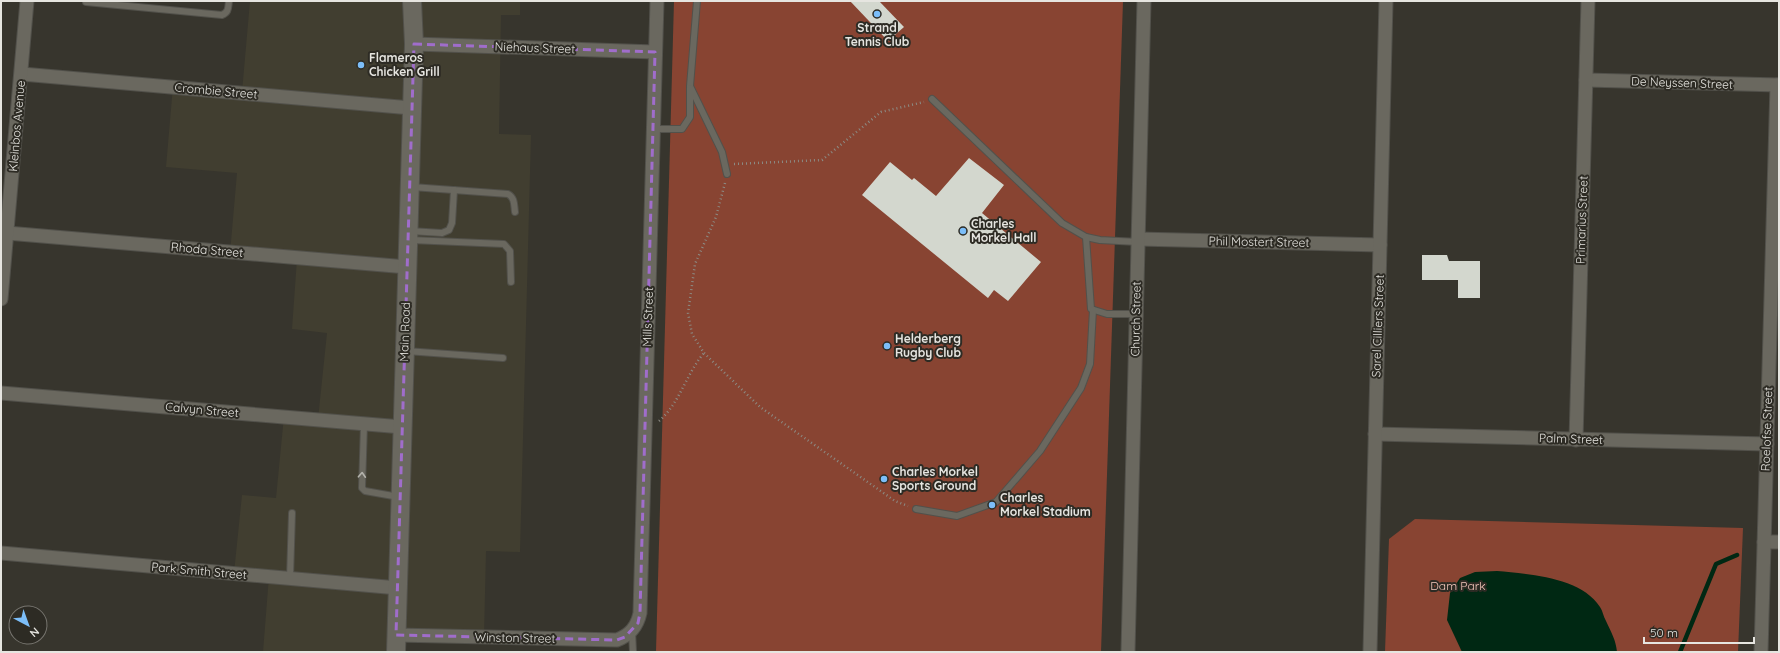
<svg xmlns="http://www.w3.org/2000/svg" width="1780" height="653" font-family="Quicksand,sans-serif">
  <style>
    .built { fill: #413e30 }
    .green { fill: #884432 }
    .water { fill: #002813 }
    .lines { fill: none; stroke-linecap: round; stroke-linejoin: round }
    .stream { stroke: #002813; stroke-width: 4.5 }
    .building { fill: #d3d7ce }
    .lane-casing { stroke: #52514b; stroke-width: 8 }
    .street-casing { stroke: #52514b; stroke-width: 15 }
    .secondary-casing { stroke: #52514b; stroke-width: 20 }
    .path { stroke: #8c8b84; stroke-width: 2.5; stroke-dasharray: 1 3; stroke-linecap: butt }
    .lane { stroke: #6a685f; stroke-width: 6 }
    .street { stroke: #6a685f; stroke-width: 13 }
    .secondary { stroke: #6a685f; stroke-width: 18 }
    .oneway { stroke: #b4b3ac }
    .marked { fill: none; stroke: #a06dcb; stroke-width: 3; stroke-dasharray: 8 5; stroke-linejoin: round }
    .poi-dot { fill: #7cbef9; stroke: #2d2b24; stroke-width: 1.5 }
    .labels { text-anchor: middle; stroke-width: 4; stroke-linejoin: round; paint-order: stroke }
    .poi-label { font-size: 12px; font-weight: bold; fill: #e6e5e0; stroke: #2d2b24; text-anchor: start }
    .street-label { font-size: 12px; fill: #e6e5e0; stroke: #2d2b24 }
    .park-label { font-size: 12px; fill: #f3c7bb; stroke: #2d2b24 }
  </style>
  <rect width="100%" height="100%" fill="#37352d"/>
  <path class="built" d="M250 1H520V15H501L499 134 531 135 520 552 486 551 484 636 394 634V652H263L269 576 234 573 242 495 276 498 284 416 318 419 327 333 292 329 297 259 230 253 237 173 166 167 173 86 242 92Z"/>
  <g class="green">
    <path d="M674 1H1123L1101 652H656Z"/>
    <path d="M1415 519 1743 528 1738 652H1385L1389 539Z"/>
  </g>
  <path class="water" d="M1497 571C1529 574 1581 577 1600 607 1603 611 1603 616 1606 621 1611 632 1616 640 1617 652H1462L1447 620 1450 593 1460 578 1475 572Z"/>
  <g class="lines">
    <path class="stream" d="M1680 652 1716 564 1737 555"/>
  </g>
  <g class="building">
    <path d="M850 1H879L904 27 888 41Z"/>
    <path d="M969 158 1004 185 982 213 1041 262 1008 301 994 290 988 298 862 195 890 162 912 180 914 178 936 196Z"/>
    <path d="M1422 255H1447L1449 261H1480V298H1458V280H1422Z"/>
  </g>
  <g class="lines">
    <defs>
      <g id="lane">
        <path d="M697 1 690 86 722 152 727 174"/>
        <path d="M86 2 222 15C229 12 228 8 229 1"/>
        <path d="M932 99 1062 223 1086 237 1100 240 1138 242"/>
        <path d="M653 129H682L690 117V88"/>
        <path d="M412 187 508 194C515 198 514 205 515 212"/>
        <path d="M410 231 442 233 449 230 452 223 454 190"/>
        <path d="M1086 237 1091 309 1107 314H1136"/>
        <path d="M411 240 504 244 510 251 511 282"/>
        <path d="M406 351 503 358"/>
        <path d="M364 424 362 488 365 491 399 497"/>
        <path d="M916 509 957 516 996 502 1040 451 1081 388 1090 364 1093 310"/>
        <path d="M290 578 292 513"/>
        <path d="M632 631 633 652"/>
      </g>
      <g id="street">
        <path d="M414 44 655 52"/>
        <path d="M22 74 411 108"/>
        <path d="M1586 80 1779 85"/>
        <path d="M7 233 407 267"/>
        <path d="M1138 239 1380 245"/>
        <path d="M1 299 27 1"/>
        <path d="M1 393 402 427"/>
        <path d="M1375 434 1767 444"/>
        <path d="M1576 440 1588 1"/>
        <path d="M1764 542H1779"/>
        <path d="M1 553 398 588"/>
        <path d="M396 635 617 640C630 635 637 627 640 613L657 1"/>
        <path d="M1128 652 1144 1"/>
        <path d="M1370 652 1386 1"/>
        <path d="M1761 652 1777 85"/>
      </g>
      <path id="secondary" d="M396 652 414 44 412 1"/>
    </defs>
    <use href="#lane" class="lane-casing"/>
    <use href="#street" class="street-casing"/>
    <use href="#secondary" class="secondary-casing"/>
    <g class="path">
      <path d="M734 164 822 160 881 112 924 102"/>
      <path d="M725 183 716 217 695 264 688 313 692 334 704 353 760 407 895 501 908 506"/>
      <path d="M659 421C680 403 686 374 704 353"/>
    </g>
    <use href="#lane" class="lane"/>
    <use href="#street" class="street"/>
    <use href="#secondary" class="secondary"/>
  </g>
  <defs><path id="oneway-chevron" d="M-2-3.5L2.5 0L-2 3.5" fill="none" stroke-width="1.6" stroke-linecap="round" stroke-linejoin="round"/></defs>
  <use class="oneway" href="#oneway-chevron" transform="translate(362 475) rotate(-87)"/>
  <path class="marked" d="M414 44 655 52 640 613 638 623 625 637 617 640 396 635Z"/>
  <g class="poi-dot">
    <circle cx="877" cy="14" r="4"/>
    <circle cx="361" cy="65" r="4"/>
    <circle cx="963" cy="231" r="4"/>
    <circle cx="887" cy="346" r="4"/>
    <circle cx="884" cy="479" r="4"/>
    <circle cx="992" cy="505" r="4"/>
  </g>
  <g class="labels">
    <g class="poi-label">
      <text x="877" y="32" text-anchor="middle">Strand<tspan x="877" dy="14">Tennis Club</tspan></text>
      <text x="369" y="62">Flameros<tspan x="369" dy="14">Chicken Grill</tspan></text>
      <text x="971" y="228">Charles<tspan x="971" dy="14">Morkel Hall</tspan></text>
      <text x="895" y="343">Helderberg<tspan x="895" dy="14">Rugby Club</tspan></text>
      <text x="892" y="476">Charles Morkel<tspan x="892" dy="14">Sports Ground</tspan></text>
      <text x="1000" y="502">Charles<tspan x="1000" dy="14">Morkel Stadium</tspan></text>
    </g>
    <g class="street-label">
      <text transform="translate(535 48) rotate(2)" y="4">Niehaus Street</text>
      <text transform="translate(1682 83) rotate(2)" y="4">De Neyssen Street</text>
      <text transform="translate(216 91) rotate(5)" y="4">Crombie Street</text>
      <text transform="translate(17 126) rotate(-85)" y="4">Kleinbos Avenue</text>
      <text transform="translate(1582 220) rotate(-88)" y="4">Primarius Street</text>
      <text transform="translate(1259 242) rotate(1)" y="4">Phil Mostert Street</text>
      <text transform="translate(207 250) rotate(5)" y="4">Rhoda Street</text>
      <text transform="translate(648 317) rotate(-88)" y="4">Mills Street</text>
      <text transform="translate(1136 319) rotate(-89)" y="4">Church Street</text>
      <text transform="translate(1378 326) rotate(-88)" y="4">Sarel Cilliers Street</text>
      <text transform="translate(405 332) rotate(-88)" y="4">Main Road</text>
      <text transform="translate(202 410) rotate(5)" y="4">Calvyn Street</text>
      <text transform="translate(1767 429) rotate(-88)" y="4">Roelofse Street</text>
      <text transform="translate(1571 439) rotate(2)" y="4">Palm Street</text>
      <text transform="translate(199 571) rotate(5)" y="4">Park Smith Street</text>
      <text transform="translate(515 638) rotate(1)" y="4">Winston Street</text>
    </g>
    <g class="park-label">
      <text x="1458" y="590">Dam Park</text>
    </g>
  </g>
  <rect width="1780" height="653" fill="none" stroke="#e6e5e0" stroke-width="4"/>
  <g transform="translate(28 625) rotate(139)"><circle r="19" fill="#2d2b24" stroke="#77756f"/>
  <path d="M0-3L7 15L0 10L-7 15Z" fill="#7cbef9"/>
  <text y="-6" font-size="11" font-weight="bold" text-anchor="middle" fill="#e6e5e0">N</text>
  </g>
  <path d="M1644 637v6h110v-6" fill="none" stroke="#e6e5e0" stroke-width="2"/>
  <text x="1650" y="637" font-size="12" fill="#e6e5e0" stroke="#2d2b24" stroke-width="3" paint-order="stroke">50 m</text>
</svg>
